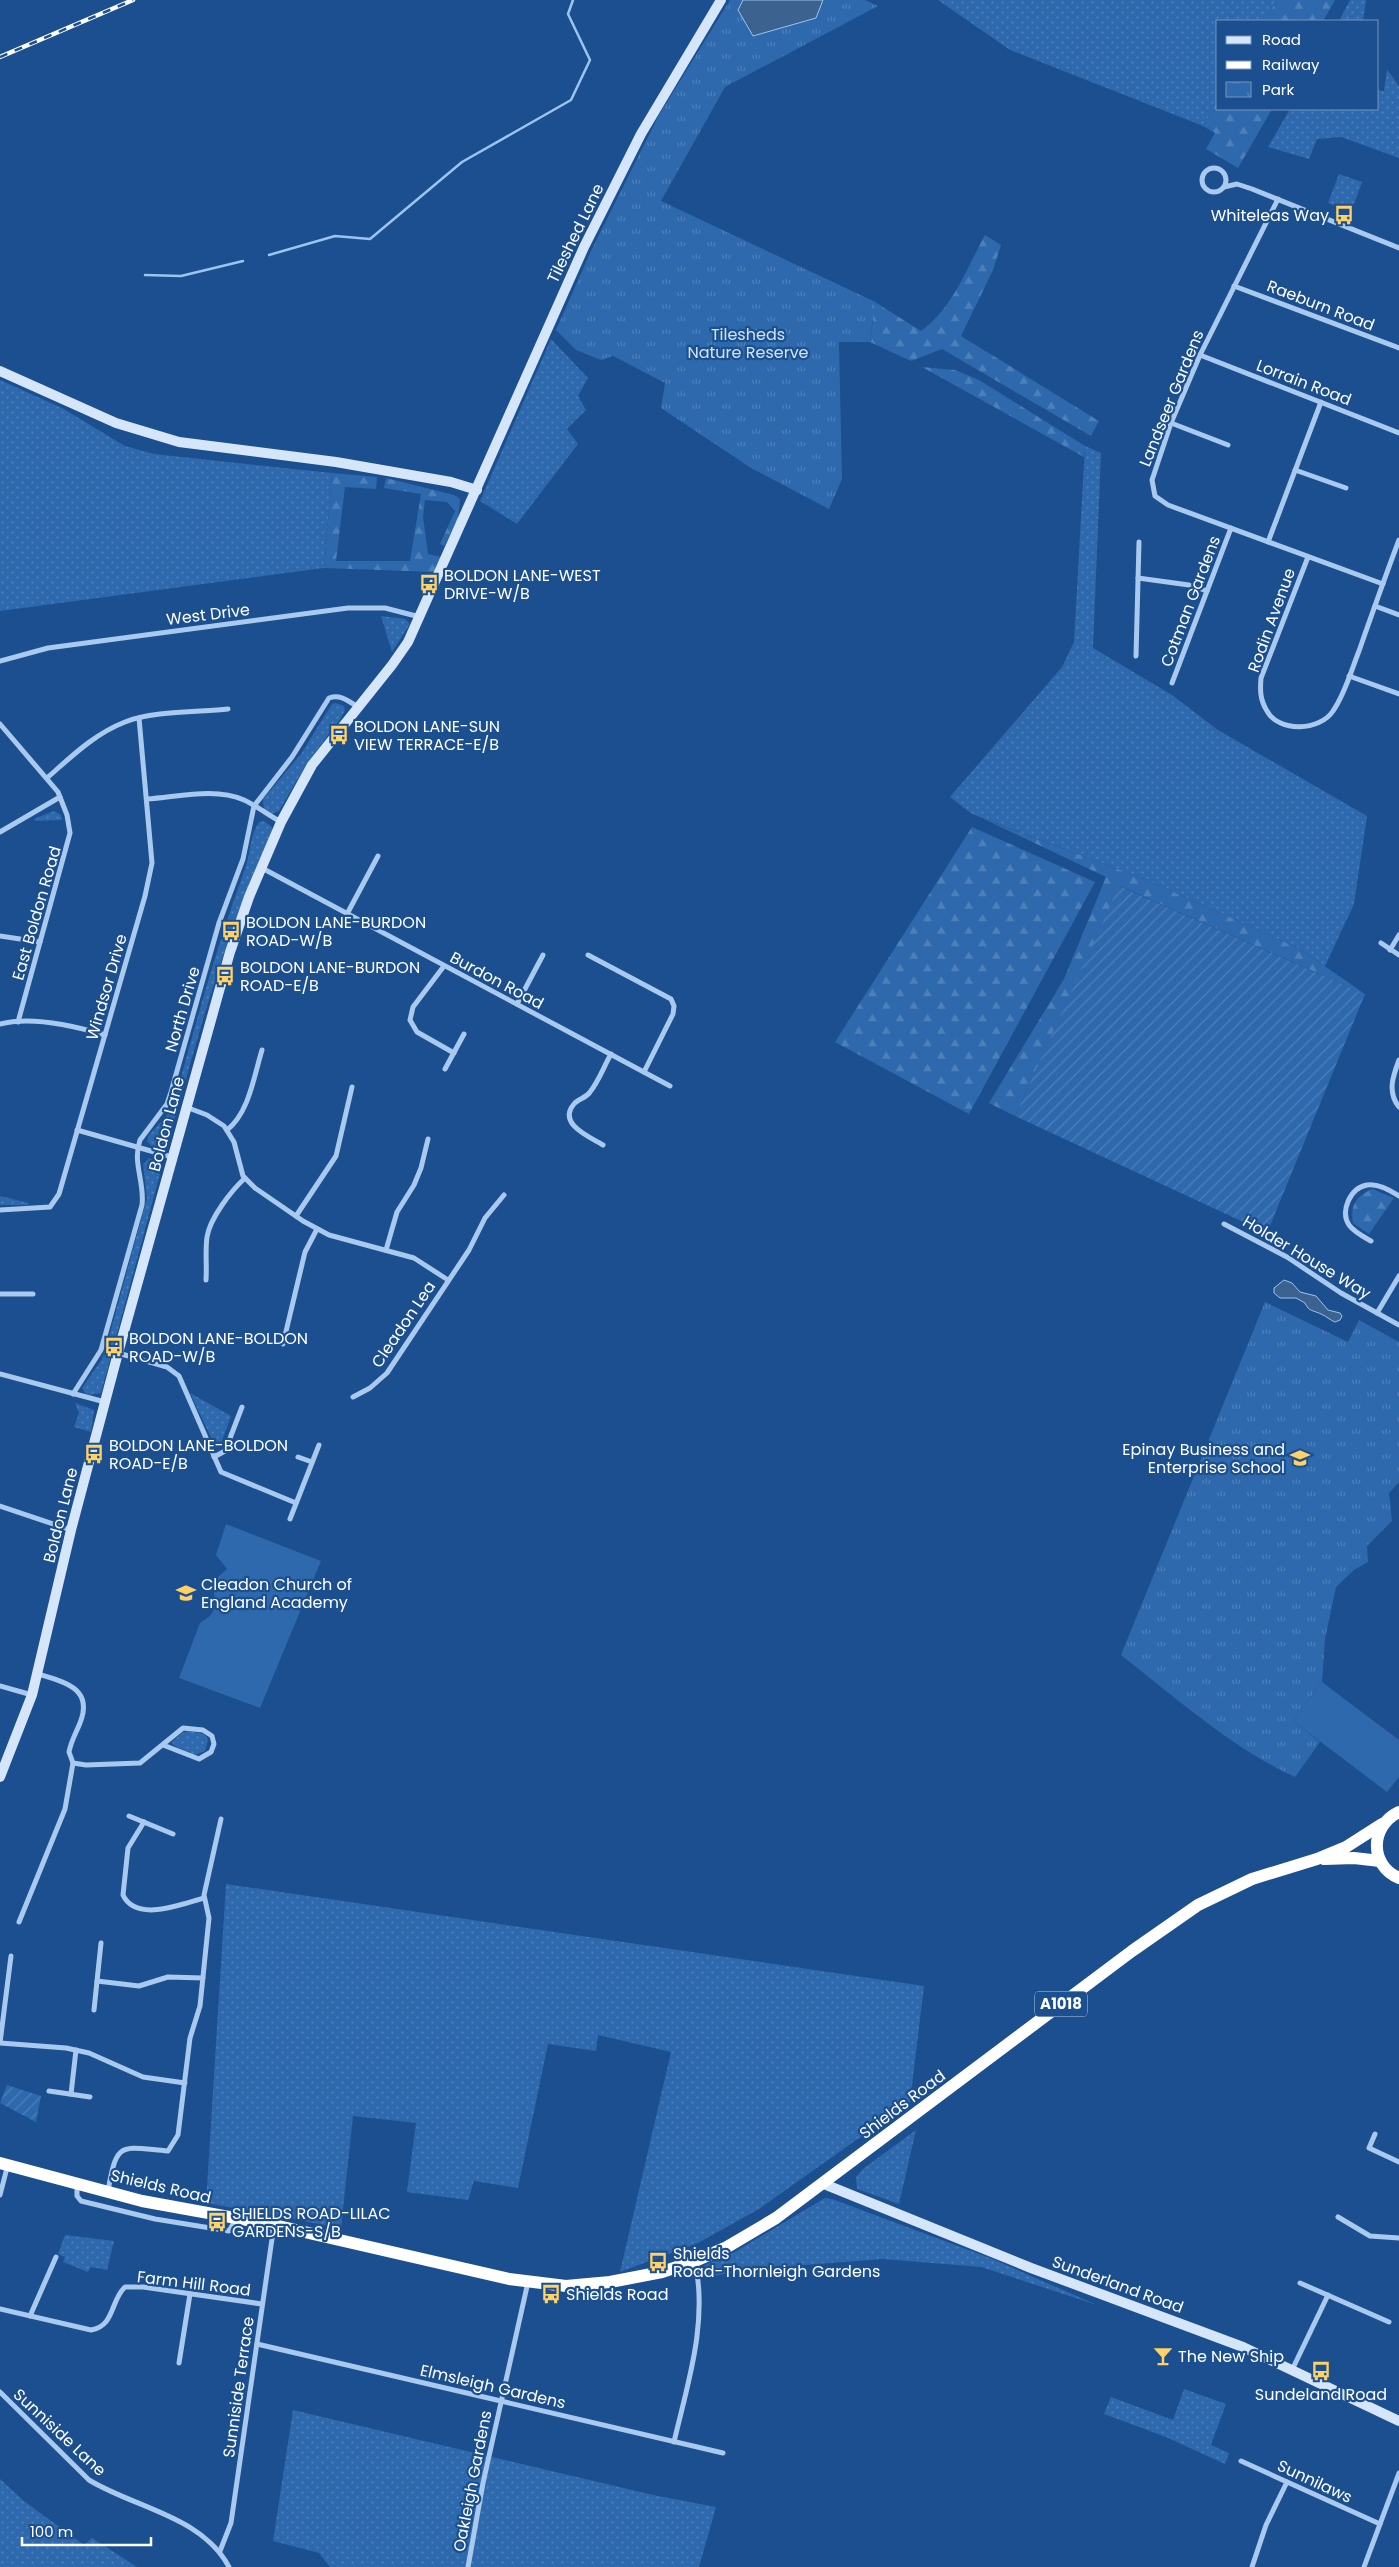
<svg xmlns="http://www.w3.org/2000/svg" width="1399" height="2567" font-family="Poppins,sans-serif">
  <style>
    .grass { fill: url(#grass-dots) }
    .forest { fill: url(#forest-firs) }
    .park { fill: url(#park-tufts) }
    .garden { fill: url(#garden-furrows) }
    .pitch { fill: #2e69ad }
    .water { fill: #3c6290; stroke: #9cc4f0 }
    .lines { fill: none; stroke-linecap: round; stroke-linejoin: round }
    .stream { stroke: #9cc4f0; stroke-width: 2.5 }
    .street { stroke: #a9c9ee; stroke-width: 5 }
    .secondary { stroke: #d6e6fa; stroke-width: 10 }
    .highway { stroke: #fff; stroke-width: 12 }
    .rail-casing { stroke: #fff; stroke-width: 4.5 }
    .rail { stroke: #1b4f8f; stroke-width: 2.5; stroke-dasharray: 8; stroke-linecap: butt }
    .labels { text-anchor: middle; stroke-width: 4.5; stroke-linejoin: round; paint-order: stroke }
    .shield { fill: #1b4f8f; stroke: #bbcadd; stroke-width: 1 }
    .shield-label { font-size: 15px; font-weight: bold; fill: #fff }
    .poi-label { font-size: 16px; fill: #fff; stroke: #1b4f8f; text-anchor: start }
    .street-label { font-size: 16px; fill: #fff; stroke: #1b4f8f }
    .park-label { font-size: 16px; fill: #cfe3fa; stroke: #1b4f8f }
  </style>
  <defs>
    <pattern id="grass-dots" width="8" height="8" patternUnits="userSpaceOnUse" patternTransform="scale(1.25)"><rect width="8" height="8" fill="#2e69ad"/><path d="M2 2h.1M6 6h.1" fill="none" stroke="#4d80b9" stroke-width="1.8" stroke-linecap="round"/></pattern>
    <pattern id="forest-firs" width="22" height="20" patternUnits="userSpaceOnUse" patternTransform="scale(1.25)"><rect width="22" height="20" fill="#2e69ad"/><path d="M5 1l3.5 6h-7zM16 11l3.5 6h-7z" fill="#4d80b9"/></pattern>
    <pattern id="park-tufts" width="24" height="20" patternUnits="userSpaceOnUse" patternTransform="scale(1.25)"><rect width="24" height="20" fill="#2e69ad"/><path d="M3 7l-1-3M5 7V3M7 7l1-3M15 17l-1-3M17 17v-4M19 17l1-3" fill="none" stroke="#4d80b9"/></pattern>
    <pattern id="garden-furrows" width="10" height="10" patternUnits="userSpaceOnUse" patternTransform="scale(1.25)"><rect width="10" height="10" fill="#2e69ad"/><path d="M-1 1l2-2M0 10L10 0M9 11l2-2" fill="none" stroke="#4d80b9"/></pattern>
  </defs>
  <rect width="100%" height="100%" fill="#1b4f8f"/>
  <g class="grass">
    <path d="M938 0H1277L1265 21H1218V101L1203 126 1010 50Z"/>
    <path d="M1350 0H1366L1363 21H1339Z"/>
    <path d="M1387 69 1399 86V158L1341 137 1317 139 1309 159 1268 147 1290 109H1378V90L1384 91Z"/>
    <path d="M1339 174 1362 182 1351 212 1328 203Z"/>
    <path d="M551 339 588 378 578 396 586 410 567 429 578 444 517 524 480 501Z"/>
    <path d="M0 380 62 408 125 446 154 454 332 473 324 568 0 611Z"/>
    <path d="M1085 446 1101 453 1093 648 1172 695 1218 730 1367 816 1354 904 1325 966 1300 949 1147 880 972 814 950 797 1062 667 1074 642Z"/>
    <path d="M381 616 405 619 410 624 392 652Z"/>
    <path d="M336 703 344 706 345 710 341 718 307 763 279 811 271 814 264 809 263 799 301 754 332 704Z"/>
    <path d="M54 811 61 815 62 820 35 821 34 819Z"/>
    <path d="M264 821 272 827V832C224 933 197 1042 166 1149H154L147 1141 149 1135 167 1115 175 1099C196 1022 217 945 245 869 251 853 249 837 259 822Z"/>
    <path d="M149 1158 160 1163 161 1170 101 1393 90 1395 85 1393 82 1388 102 1359 107 1344 147 1198 143 1164Z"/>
    <path d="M0 1196 29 1203 28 1205H0Z"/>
    <path d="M190 1393 231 1416 222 1441 216 1448Z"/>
    <path d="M75 1403 94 1410 91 1432 74 1427 79 1413Z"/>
    <path d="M188 1731 205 1734 208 1740 205 1751 195 1755 173 1745 172 1742 182 1733Z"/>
    <path d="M226 1884 924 1986 910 2102 759 2209 698 2243 620 2272 671 2052 598 2035 596 2051 548 2044 518 2188 474 2181 468 2200 407 2192 416 2123 353 2116 341 2228 206 2203Z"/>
    <path d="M916 2130 899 2204 857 2189 856 2177 864 2168Z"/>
    <path d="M825 2198 832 2199 990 2258 1097 2305 981 2267 883 2259 753 2269 702 2278 705 2265 733 2253Z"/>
    <path d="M65 2235 114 2241 107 2270 91 2267 88 2272 63 2262 65 2257 58 2254Z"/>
    <path d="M1184 2389 1226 2404 1211 2445 1229 2453 1225 2464 1166 2437 1104 2414 1111 2397 1173 2420Z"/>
    <path d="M293 2410 653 2495 716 2507 699 2567H330L319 2553 273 2541Z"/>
    <path d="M0 2479 24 2501 84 2545 92 2538 137 2567H0Z"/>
  </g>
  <g class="forest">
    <path d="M1277 0H1335L1323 21H1265Z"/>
    <path d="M1218 101V109H1272L1238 168 1206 149 1215 133 1203 126Z"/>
    <path d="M668 205 875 302 921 331C952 309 967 268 985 235L1001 245 993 270 961 336 1099 421 1091 436 942 349 911 361 870 342 873 320Z"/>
    <path d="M922 367 955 370 979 380 1085 446 1084 457Z"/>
    <path d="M332 473 377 477 376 489 345 487 336 561H410L421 494 384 488 386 478 454 495 460 499 458 520 444 546 440 544 455 511 447 502 425 500 423 517 428 554 441 557 434 572 324 568Z"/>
    <path d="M982 818 1147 880 1300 949 1365 994 1120 886 1015 1116 989 1103 1064 979 1106 877Z"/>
    <path d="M972 827 1095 882 969 1114 835 1042Z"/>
    <path d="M1372 1189 1394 1198 1369 1234 1353 1223C1350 1206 1355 1197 1372 1189Z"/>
  </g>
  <g class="park">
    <path d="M730 0H865L878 6 725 87 661 201 875 302 870 342H839L842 479 829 509 751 468 661 408 665 383 613 356 601 360 576 350 556 330 591 251 659 115Z"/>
    <path d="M1265 1302 1348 1342 1359 1320 1399 1342V1482L1389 1493 1392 1521 1367 1546 1368 1562 1354 1570 1336 1587 1325 1639 1322 1682 1293 1721 1320 1742 1295 1777C1232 1748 1176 1698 1121 1655Z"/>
  </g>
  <g class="garden">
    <path d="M1119 886 1365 994 1267 1233 1015 1116Z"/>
    <path d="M7 2085 41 2096 36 2122 0 2103Z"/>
  </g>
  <g class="pitch">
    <path d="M226 1524 321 1561 260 1708 179 1678 200 1623 210 1616 215 1608 214 1590 210 1584 227 1569 216 1555Z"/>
    <path d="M1322 1682 1399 1740V1777L1387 1792 1293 1721Z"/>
  </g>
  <g class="water">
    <path d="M743 0H823L816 18 753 36 738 10Z"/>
    <path d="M1284 1280 1292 1283 1300 1292 1316 1296 1328 1310 1340 1313 1342 1316 1340 1320 1335 1322C1330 1320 1326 1316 1321 1314 1313 1310 1309 1312 1305 1303L1296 1298H1280L1274 1293V1288Z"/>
  </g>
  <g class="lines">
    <g class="stream">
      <path d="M269 255 335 236 370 239 462 162 571 100 590 60 568 14 573 0"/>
      <path d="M145 275 181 276 243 261"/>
    </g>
    <g class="street">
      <circle cx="1214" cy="180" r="12"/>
      <path d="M1224 187 1237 184 1252 189 1399 248"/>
      <path d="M1278 199 1200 355 1171 423 1152 480 1155 496 1168 505 1383 584"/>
      <path d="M1234 286 1399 348"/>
      <path d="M1200 355 1399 433"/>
      <path d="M1171 423 1228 445"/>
      <path d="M1295 470 1346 488"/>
      <path d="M1268 542 1321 402"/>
      <path d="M1308 557 1261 678C1260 690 1260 700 1267 711 1279 733 1320 731 1333 711 1345 694 1351 671 1359 651 1372 614 1385 577 1399 540"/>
      <path d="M1138 578 1189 585 1207 591"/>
      <path d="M1375 606 1399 615"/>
      <path d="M1136 656 1139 542"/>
      <path d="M0 661 48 648 348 608H385L420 617"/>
      <path d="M1349 676 1399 694"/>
      <path d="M1172 683 1231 528"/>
      <path d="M0 724 58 792 67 815 70 833 18 1022"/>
      <path d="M47 778C71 757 94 734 125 722 151 711 199 712 228 709"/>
      <path d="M147 799C178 797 215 787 244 800 257 806 268 815 281 822"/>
      <path d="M0 832 60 797"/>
      <path d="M260 867 670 1086"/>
      <path d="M347 914 378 856"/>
      <path d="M0 936 40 942"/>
      <path d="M1381 943 1399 955"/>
      <path d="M1390 950 1399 935"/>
      <path d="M588 955 671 999 674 1006 673 1014 644 1072"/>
      <path d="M444 966 413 1007 410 1020 417 1032 454 1053"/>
      <path d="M517 1004 543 955"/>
      <path d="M0 1024C31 1016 75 1026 105 1035"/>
      <path d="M1399 1060C1393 1076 1387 1092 1399 1107"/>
      <path d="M445 1069 464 1034"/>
      <path d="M186 1107 207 1115 224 1126 234 1142 243 1176 255 1188 303 1221 329 1235 414 1258 448 1280"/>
      <path d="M77 1130 172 1157"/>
      <path d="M227 1130C249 1113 254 1076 262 1050"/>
      <path d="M603 1145C590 1137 557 1124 574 1104 578 1099 586 1098 590 1092 599 1081 604 1066 611 1054"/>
      <path d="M0 1210 50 1207 59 1194 145 896 152 863 139 718"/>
      <path d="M296 1216 336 1156 352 1087"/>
      <path d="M1224 1224 1287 1257 1341 1293 1399 1325"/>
      <path d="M1371 1241C1364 1237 1354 1232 1349 1225 1340 1211 1350 1188 1367 1185 1378 1183 1390 1190 1399 1196"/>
      <path d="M386 1250 397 1212 414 1185 421 1168 428 1139"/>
      <path d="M206 1280C207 1266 205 1251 207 1237 210 1218 231 1191 245 1178"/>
      <path d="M0 1294H33"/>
      <path d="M1377 1313 1399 1276"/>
      <path d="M283 1344 305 1252 317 1229"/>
      <path d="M118 1353 167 1367 179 1376 221 1472 296 1503"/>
      <path d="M0 1374 105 1402"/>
      <path d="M73 1394 101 1350 142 1205C145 1183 132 1162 140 1140L167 1104 171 1092 219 923 243 859 254 806 292 757 329 698C341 694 348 701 358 707"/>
      <path d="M353 1397 370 1388 387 1373 469 1250 485 1218 504 1195"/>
      <path d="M214 1457 225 1451 227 1446 242 1407"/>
      <path d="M298 1457 312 1462"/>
      <path d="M0 1506 71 1530"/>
      <path d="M290 1519 319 1445"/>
      <path d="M38 1674C64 1682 94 1688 80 1723 76 1733 71 1741 69 1752L73 1763 86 1765 140 1763 183 1728 203 1730 212 1736 214 1744 211 1752 199 1759 163 1745"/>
      <path d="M0 1686 32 1695"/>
      <path d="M129 1816 173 1834"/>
      <path d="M144 1822 128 1848 123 1895C136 1923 182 1904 204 1898"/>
      <path d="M19 1922 65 1809 73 1763"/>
      <path d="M11 1956 0 2043 66 2048 89 2053 143 2077 185 2083"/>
      <path d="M97 1981 139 1986 168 1977 203 1978"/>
      <path d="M94 2010 101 1943"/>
      <path d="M49 2091 90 2097"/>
      <path d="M71 2094 76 2050"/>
      <path d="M1375 2134 1369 2148 1399 2162"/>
      <path d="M77 2184V2196L81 2201 155 2219 229 2231 236 2219"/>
      <path d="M108 2191C117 2140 120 2147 168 2151L178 2135 190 2038 200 2006 209 1918 204 1895 221 1819"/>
      <path d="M0 2195 8 2164"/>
      <path d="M1338 2217 1370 2236 1399 2238"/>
      <path d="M1300 2283 1389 2322"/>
      <path d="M0 2309 91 2330C115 2326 110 2301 125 2287H143L262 2304"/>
      <path d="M30 2316 56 2257"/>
      <path d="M257 2344 723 2453"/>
      <path d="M179 2363 190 2294"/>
      <path d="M1292 2370 1328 2295"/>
      <path d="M0 2392 89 2480C135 2508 202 2516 229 2567"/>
      <path d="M674 2442C688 2382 708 2323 695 2261"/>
      <path d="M1241 2461 1380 2524"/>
      <path d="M220 2551 231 2523 274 2225"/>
      <path d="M468 2567 483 2483 528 2282"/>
      <path d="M1252 2567 1266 2525 1287 2482"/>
      <path d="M1364 2567 1399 2473"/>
    </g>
    <g class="secondary">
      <path d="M0 371 116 423 179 442 336 462 451 482 477 490"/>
      <path d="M0 1777 32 1695 71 1530 118 1353 230 952 249 897 281 822 312 765 392 665 408 642 584 247 641 134 721 0"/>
      <path d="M824 2184 1031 2268 1243 2347 1399 2421"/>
    </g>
    <g class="highway">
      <path d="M1399 1812C1370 1826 1369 1865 1399 1878"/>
      <path d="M1324 1859 1354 1858 1380 1861"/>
      <path d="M0 2163 142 2201 274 2225 509 2279 566 2286 610 2282 662 2272 695 2261 727 2247 776 2218 1132 1951 1198 1905 1252 1879 1317 1859 1346 1847 1382 1824"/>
    </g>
    <defs>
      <path id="rail" d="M0 57 133 0"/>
    </defs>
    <use href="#rail" class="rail-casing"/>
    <use href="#rail" class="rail"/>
  </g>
  <defs>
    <symbol id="bus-bare" viewBox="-9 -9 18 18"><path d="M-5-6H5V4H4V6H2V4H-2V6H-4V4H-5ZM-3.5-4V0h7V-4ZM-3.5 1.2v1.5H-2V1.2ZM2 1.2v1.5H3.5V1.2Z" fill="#ffd166" stroke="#1b4f8f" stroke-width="2.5" paint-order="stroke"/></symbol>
    <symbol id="school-bare" viewBox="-9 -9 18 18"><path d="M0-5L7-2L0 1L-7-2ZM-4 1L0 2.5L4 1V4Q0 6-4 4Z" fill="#ffd166" stroke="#1b4f8f" stroke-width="2.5" paint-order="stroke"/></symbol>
    <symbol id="bar-bare" viewBox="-9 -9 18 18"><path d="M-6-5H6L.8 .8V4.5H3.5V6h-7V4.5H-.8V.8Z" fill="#ffd166" stroke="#1b4f8f" stroke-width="2.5" paint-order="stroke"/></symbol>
  </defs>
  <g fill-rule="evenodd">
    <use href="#bus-bare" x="1330" y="201" width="28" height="28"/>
    <use href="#bus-bare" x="415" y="570" width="28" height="28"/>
    <use href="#bus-bare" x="325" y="721" width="28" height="28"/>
    <use href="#bus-bare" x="217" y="917" width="28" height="28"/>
    <use href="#bus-bare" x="211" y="962" width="28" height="28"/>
    <use href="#bus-bare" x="100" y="1333" width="28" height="28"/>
    <use href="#bus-bare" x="80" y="1440" width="28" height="28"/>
    <use href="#school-bare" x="1286" y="1444" width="28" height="28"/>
    <use href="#school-bare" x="172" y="1579" width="28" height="28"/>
    <use href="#bus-bare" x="203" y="2208" width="28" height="28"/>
    <use href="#bus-bare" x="644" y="2248" width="28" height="28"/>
    <use href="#bus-bare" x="537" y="2280" width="28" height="28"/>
    <use href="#bar-bare" x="1149" y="2342" width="28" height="28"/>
    <use href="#bus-bare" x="1307" y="2357" width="28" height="28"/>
  </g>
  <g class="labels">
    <rect class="shield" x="1035" y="1991.5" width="52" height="25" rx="4"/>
    <g class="shield-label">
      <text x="1061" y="2009">A1018</text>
    </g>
    <g class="poi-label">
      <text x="1329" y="221" text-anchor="end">Whiteleas Way</text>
      <text x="444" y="581">BOLDON LANE-WEST<tspan x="444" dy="18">DRIVE-W/B</tspan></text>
      <text x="354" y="732">BOLDON LANE-SUN<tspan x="354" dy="18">VIEW TERRACE-E/B</tspan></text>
      <text x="246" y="928">BOLDON LANE-BURDON<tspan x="246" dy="18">ROAD-W/B</tspan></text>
      <text x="240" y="973">BOLDON LANE-BURDON<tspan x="240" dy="18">ROAD-E/B</tspan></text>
      <text x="129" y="1344">BOLDON LANE-BOLDON<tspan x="129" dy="18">ROAD-W/B</tspan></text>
      <text x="109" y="1451">BOLDON LANE-BOLDON<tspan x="109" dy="18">ROAD-E/B</tspan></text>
      <text x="1285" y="1455" text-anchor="end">Epinay Business and<tspan x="1285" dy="18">Enterprise School</tspan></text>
      <text x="201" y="1590">Cleadon Church of<tspan x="201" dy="18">England Academy</tspan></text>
      <text x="232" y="2219">SHIELDS ROAD-LILAC<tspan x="232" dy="18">GARDENS-S/B</tspan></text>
      <text x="673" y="2259">Shields<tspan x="673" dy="18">Road-Thornleigh Gardens</tspan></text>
      <text x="566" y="2300">Shields Road</text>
      <text x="1178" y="2362">The New Ship</text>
      <text x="1321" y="2400" text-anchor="middle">Sundeland Road</text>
    </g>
    <g class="street-label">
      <text transform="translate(575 233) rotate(-64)" y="6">Tileshed Lane</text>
      <text transform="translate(1321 305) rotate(21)" y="6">Raeburn Road</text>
      <text transform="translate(1304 382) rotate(21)" y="6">Lorrain Road</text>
      <text transform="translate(1171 398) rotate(-68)" y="6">Landseer Gardens</text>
      <text transform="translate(1190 601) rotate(-69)" y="6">Cotman Gardens</text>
      <text transform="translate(208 614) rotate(-7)" y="6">West Drive</text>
      <text transform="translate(1271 620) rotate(-70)" y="6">Rodin Avenue</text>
      <text transform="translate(36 913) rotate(-74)" y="6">East Boldon Road</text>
      <text transform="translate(497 980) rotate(28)" y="6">Burdon Road</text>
      <text transform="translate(106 987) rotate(-74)" y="6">Windsor Drive</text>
      <text transform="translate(182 1009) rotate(-74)" y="6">North Drive</text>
      <text transform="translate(166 1124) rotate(-75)" y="6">Boldon Lane</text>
      <text transform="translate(1307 1257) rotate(31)" y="6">Holder House Way</text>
      <text transform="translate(403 1324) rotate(-56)" y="6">Cleadon Lea</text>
      <text transform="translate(60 1515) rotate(-76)" y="6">Boldon Lane</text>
      <text transform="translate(902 2104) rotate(-37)" y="6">Shields Road</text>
      <text transform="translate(161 2186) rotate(13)" y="6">Shields Road</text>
      <text transform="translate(194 2283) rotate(7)" y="6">Farm Hill Road</text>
      <text transform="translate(1118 2284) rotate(20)" y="6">Sunderland Road</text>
      <text transform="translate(493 2386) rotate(13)" y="6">Elmsleigh Gardens</text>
      <text transform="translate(238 2387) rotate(-82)" y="6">Sunniside Terrace</text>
      <text transform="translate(60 2432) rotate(43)" y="6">Sunniside Lane</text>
      <text transform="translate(472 2481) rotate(-79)" y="6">Oakleigh Gardens</text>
      <text transform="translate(1315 2481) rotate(25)" y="6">Sunnilaws</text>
    </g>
    <g class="park-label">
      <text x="748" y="340">Tilesheds<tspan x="748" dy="18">Nature Reserve</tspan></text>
    </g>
  </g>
  <rect x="1216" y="20" width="162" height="90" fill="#1b4f8f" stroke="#7695bc"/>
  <rect x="1226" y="36" width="25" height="8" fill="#d6e6fa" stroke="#7695bc"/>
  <text x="1262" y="45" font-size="15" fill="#ffffff">Road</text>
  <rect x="1226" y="61" width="25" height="8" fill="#ffffff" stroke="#7695bc"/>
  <text x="1262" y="70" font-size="15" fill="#ffffff">Railway</text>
  <rect x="1226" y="82" width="25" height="15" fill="url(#park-tufts)" stroke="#7695bc"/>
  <text x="1262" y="95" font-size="15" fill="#ffffff">Park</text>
  <path d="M22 2537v8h129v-8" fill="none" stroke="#ffffff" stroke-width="2.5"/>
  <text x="30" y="2537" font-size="15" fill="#ffffff" stroke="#1b4f8f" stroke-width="4" paint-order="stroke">100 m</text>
</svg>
